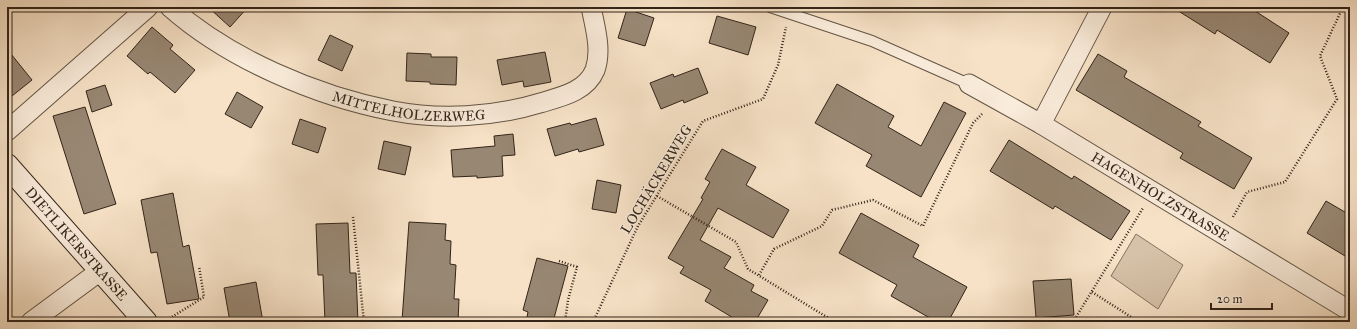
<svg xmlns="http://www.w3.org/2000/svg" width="1357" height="329" font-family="'IM FELL Great Primer',serif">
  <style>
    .green { fill: #d6c2a9; stroke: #847361 }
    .building { fill: #988773; stroke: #322419 }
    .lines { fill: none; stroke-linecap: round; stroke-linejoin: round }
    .lane-casing { stroke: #635444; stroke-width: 12 }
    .street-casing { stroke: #635444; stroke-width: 21 }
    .secondary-casing { stroke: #322419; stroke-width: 24 }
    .path { stroke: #322419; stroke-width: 2.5; stroke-dasharray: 1 2; stroke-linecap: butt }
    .lane { stroke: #faecdb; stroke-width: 10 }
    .street { stroke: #faecdb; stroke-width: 19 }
    .secondary { stroke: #faecdb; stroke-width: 22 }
    .labels { text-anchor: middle; stroke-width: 3; stroke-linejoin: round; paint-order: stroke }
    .street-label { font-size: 14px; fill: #322419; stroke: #faecdb }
  </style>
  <rect width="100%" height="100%" fill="#f7e2c7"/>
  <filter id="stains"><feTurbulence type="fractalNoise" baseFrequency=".005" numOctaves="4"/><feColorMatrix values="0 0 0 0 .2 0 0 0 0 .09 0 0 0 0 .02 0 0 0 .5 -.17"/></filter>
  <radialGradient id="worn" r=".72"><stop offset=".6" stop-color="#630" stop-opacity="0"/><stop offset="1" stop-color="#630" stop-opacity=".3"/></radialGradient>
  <path class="green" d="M1136 234 1183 265 1158 309 1111 276Z"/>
  <g class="building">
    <path d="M208 7H248L230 27Z"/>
    <path d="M1172 7H1249L1289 33 1270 63 1217 30 1215 34Z"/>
    <path d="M627 9 654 18 645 46 618 38Z"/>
    <path d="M717 16 756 27 748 55 709 43Z"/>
    <path d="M152 27 173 45 170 49 195 70 175 93 150 72 148 74 127 56Z"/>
    <path d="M330 35 353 46 342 71 318 60Z"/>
    <path d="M7 49 32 80 7 100Z"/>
    <path d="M545 52 551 82 524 87 523 81 502 85 497 60Z"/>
    <path d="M407 53 431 54V57H457L456 85 430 84V82L406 81Z"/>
    <path d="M1098 54 1127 71 1124 77 1201 122 1198 126 1252 158 1234 189 1180 158 1183 153 1076 90Z"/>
    <path d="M698 68 708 93 684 103 683 100 661 109 650 83 673 74 674 77Z"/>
    <path d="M837 84 894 116 888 127 921 146 944 102 966 113 921 197 866 166 872 155 815 123Z"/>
    <path d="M105 85 112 105 92 112 86 91Z"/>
    <path d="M237 92 263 107 251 128 225 114Z"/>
    <path d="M85 107 116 204 84 214 53 116Z"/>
    <path d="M596 118 604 145 579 152 578 149 555 156 547 129 570 123 571 125Z"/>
    <path d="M300 119 326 128 318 153 292 144Z"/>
    <path d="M513 134 515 155 502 156 503 176 477 178V176L453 177 451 150 495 146 494 136Z"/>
    <path d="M1009 140 1072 179 1074 176 1130 211 1111 240 1055 206 1053 209 990 171Z"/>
    <path d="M384 141 411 147 405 175 378 169Z"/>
    <path d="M722 149 756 167 746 185 789 210 773 238 718 208 700 240 731 257 724 268 754 285 751 291 768 300 755 322H740L705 301 711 290 680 273 684 267 668 258 703 199 701 198 710 182 705 179Z"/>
    <path d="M597 180 621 185 616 213 592 209Z"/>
    <path d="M173 193 183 247 189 245 199 299 167 304 157 252 151 253 141 200Z"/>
    <path d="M1326 201 1350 215V259L1307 233Z"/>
    <path d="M861 213 919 245 913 257 967 287 948 322H937L891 296 897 285 839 253Z"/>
    <path d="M409 222 446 224 445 240 451 241 450 264 456 265 454 299H459L458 322 402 321Z"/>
    <path d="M348 223 350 273H356L358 322H325L323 275H318L316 224Z"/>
    <path d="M537 258 568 266 553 322H526L528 312 523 310Z"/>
    <path d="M1071 279 1074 315 1036 318 1033 281Z"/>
    <path d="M256 282 263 322H230L224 288Z"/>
  </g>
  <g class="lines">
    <defs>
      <path id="lane" d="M770 7 872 41 969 84"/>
      <g id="street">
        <path id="s1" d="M170 7C229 59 316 96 393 111 440 120 494 117 540 103 560 97 586 92 595 70 602 50 595 27 591 7"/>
        <path id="s2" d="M969 84 1041 124 1350 311"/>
        <path d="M1041 124 1102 7"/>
        <path d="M7 131 148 7"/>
        <path d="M31 322 100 271"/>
      </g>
      <g id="secondary">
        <path id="s3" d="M7 165 146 322"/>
      </g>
    </defs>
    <use href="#lane" class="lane-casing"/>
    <use href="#street" class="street-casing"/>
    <use href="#secondary" class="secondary-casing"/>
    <g class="path">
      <path d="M657 196 736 242 748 269 835 322"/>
      <path d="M353 217 364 322"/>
      <path d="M1233 217 1247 192 1285 182 1337 99 1320 56 1343 7"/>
      <path d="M559 261 577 267 568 300 565 322"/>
      <path d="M759 275 774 249 822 226 832 210 873 200 923 226 973 123 982 114"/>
      <path d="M1092 292 1139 322"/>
      <path d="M167 320 204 297 199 266"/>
      <path d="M593 322 638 226 703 121 763 99 778 65 786 27"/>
      <path d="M1073 322 1143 208"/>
    </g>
    <use href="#lane" class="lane"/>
    <use href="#street" class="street"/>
    <use href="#secondary" class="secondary"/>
  </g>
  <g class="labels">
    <g class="street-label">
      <text dy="5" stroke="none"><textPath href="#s1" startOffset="264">MITTELHOLZERWEG</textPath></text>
      <text transform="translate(656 179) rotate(-59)" y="5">LOCHÄCKERWEG</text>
      <text dy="5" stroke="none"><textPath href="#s2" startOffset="222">HAGENHOLZSTRASSE</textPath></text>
      <text dy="5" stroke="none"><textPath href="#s3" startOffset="105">DIETLIKERSTRASSE</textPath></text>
    </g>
  </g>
  <rect width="1357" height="329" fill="none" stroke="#f7e2c7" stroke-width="24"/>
  <rect x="8" y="8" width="1341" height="313" fill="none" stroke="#322419" stroke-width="2"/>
  <rect x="12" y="12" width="1333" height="305" fill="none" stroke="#322419"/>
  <path d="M1211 303v6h61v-6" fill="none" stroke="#322419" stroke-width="2"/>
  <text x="1217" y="303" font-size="12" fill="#322419" stroke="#faecdb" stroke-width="3" paint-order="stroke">20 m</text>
  <rect width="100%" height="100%" filter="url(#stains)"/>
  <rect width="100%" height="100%" fill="url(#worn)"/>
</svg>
